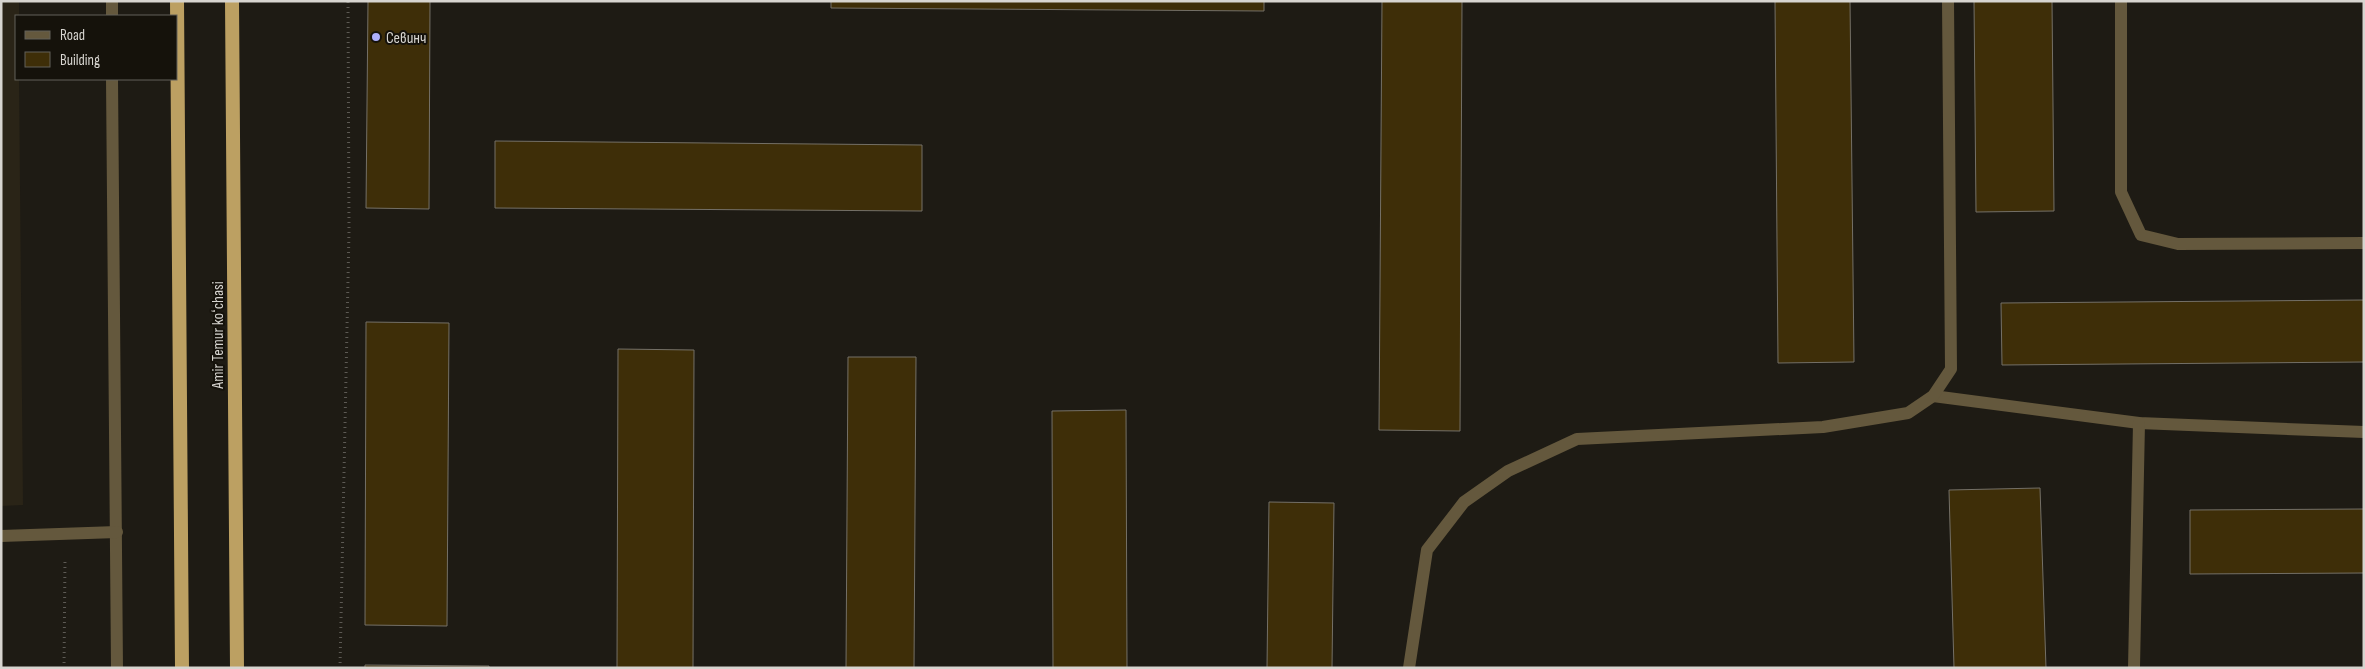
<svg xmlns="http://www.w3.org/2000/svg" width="2365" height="669" font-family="'Sofia Sans Condensed',sans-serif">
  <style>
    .built { fill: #2a2417 }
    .building { fill: #3e2e08; stroke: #747067 }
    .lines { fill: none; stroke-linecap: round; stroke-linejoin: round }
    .path { stroke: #5d5a54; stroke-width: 3; stroke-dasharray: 1 4; stroke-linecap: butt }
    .service { stroke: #64583d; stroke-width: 12 }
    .minor { stroke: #64583d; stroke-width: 12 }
    .trunk { stroke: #bca062; stroke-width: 14 }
    .poi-dot { fill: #adaffb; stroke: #15120b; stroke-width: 2 }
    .labels { text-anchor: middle; stroke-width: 4; stroke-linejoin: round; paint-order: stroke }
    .poi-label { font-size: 16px; fill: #d7d5d0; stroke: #15120b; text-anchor: start }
    .street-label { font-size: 16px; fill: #d7d5d0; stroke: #15120b }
  </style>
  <rect width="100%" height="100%" fill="#1e1b14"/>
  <path class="built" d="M1 1H19V16H16V79H19L23 505 1 506Z"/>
  <g class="building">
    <path d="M368 1H430L429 209 366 208Z"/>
    <path d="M831 1H1264V11L831 8Z"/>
    <path d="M1382 1H1462L1460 431 1379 430Z"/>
    <path d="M1775 1H1850L1854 362 1778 363Z"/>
    <path d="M1974 1H2052L2054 211 1976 212Z"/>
    <path d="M495 141 922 145V211L495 208Z"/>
    <path d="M2364 300V362L2002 365 2001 303Z"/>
    <path d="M366 322 449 323 447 626 365 625Z"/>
    <path d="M618 349 694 350 693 668H617Z"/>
    <path d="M848 357H916L914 668H846Z"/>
    <path d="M1126 410 1127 668H1053L1052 411Z"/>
    <path d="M2040 488 2046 668H1954L1949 490Z"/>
    <path d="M1269 502 1334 503 1332 668H1267Z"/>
    <path d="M2364 509V573L2190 574V510Z"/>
    <path d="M365 665 489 666V668H365Z"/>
  </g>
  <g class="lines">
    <g class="path">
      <path d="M64 668 65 559"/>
      <path d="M340 668 349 231 348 1"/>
    </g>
    <g class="service">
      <path d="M2121 1V192L2141 235 2178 244 2364 243"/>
      <path d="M1933 396 2139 423 2364 432"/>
      <path d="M1409 668 1427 550 1464 502 1508 471 1577 439 1823 427 1908 413 1933 396 1951 369 1948 1"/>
      <path d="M2134 668 2139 423"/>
    </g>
    <g class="minor">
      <path d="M112 1V16"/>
      <path d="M112 79 117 668"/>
      <path d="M1 536 117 532"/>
    </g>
    <g class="trunk">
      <path d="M177 1 182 668"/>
      <path d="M232 1 237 668"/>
    </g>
  </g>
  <circle class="poi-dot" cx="376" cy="37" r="5"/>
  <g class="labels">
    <g class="poi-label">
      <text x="386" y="43">Севинч</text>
    </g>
    <g class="street-label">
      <text transform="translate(217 335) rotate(-90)" y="6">Amir Temur koʻchasi</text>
    </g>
  </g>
  <rect width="2365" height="669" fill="none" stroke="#d7d5d0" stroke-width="5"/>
  <rect x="15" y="15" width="162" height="65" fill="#15120b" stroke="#63605a"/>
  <rect x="25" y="31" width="25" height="8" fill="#64583d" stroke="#63605a"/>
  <text x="60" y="40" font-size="15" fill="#d7d5d0">Road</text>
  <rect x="25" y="52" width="25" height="15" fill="#3e2e08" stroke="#63605a"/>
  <text x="60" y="65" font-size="15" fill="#d7d5d0">Building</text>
</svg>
